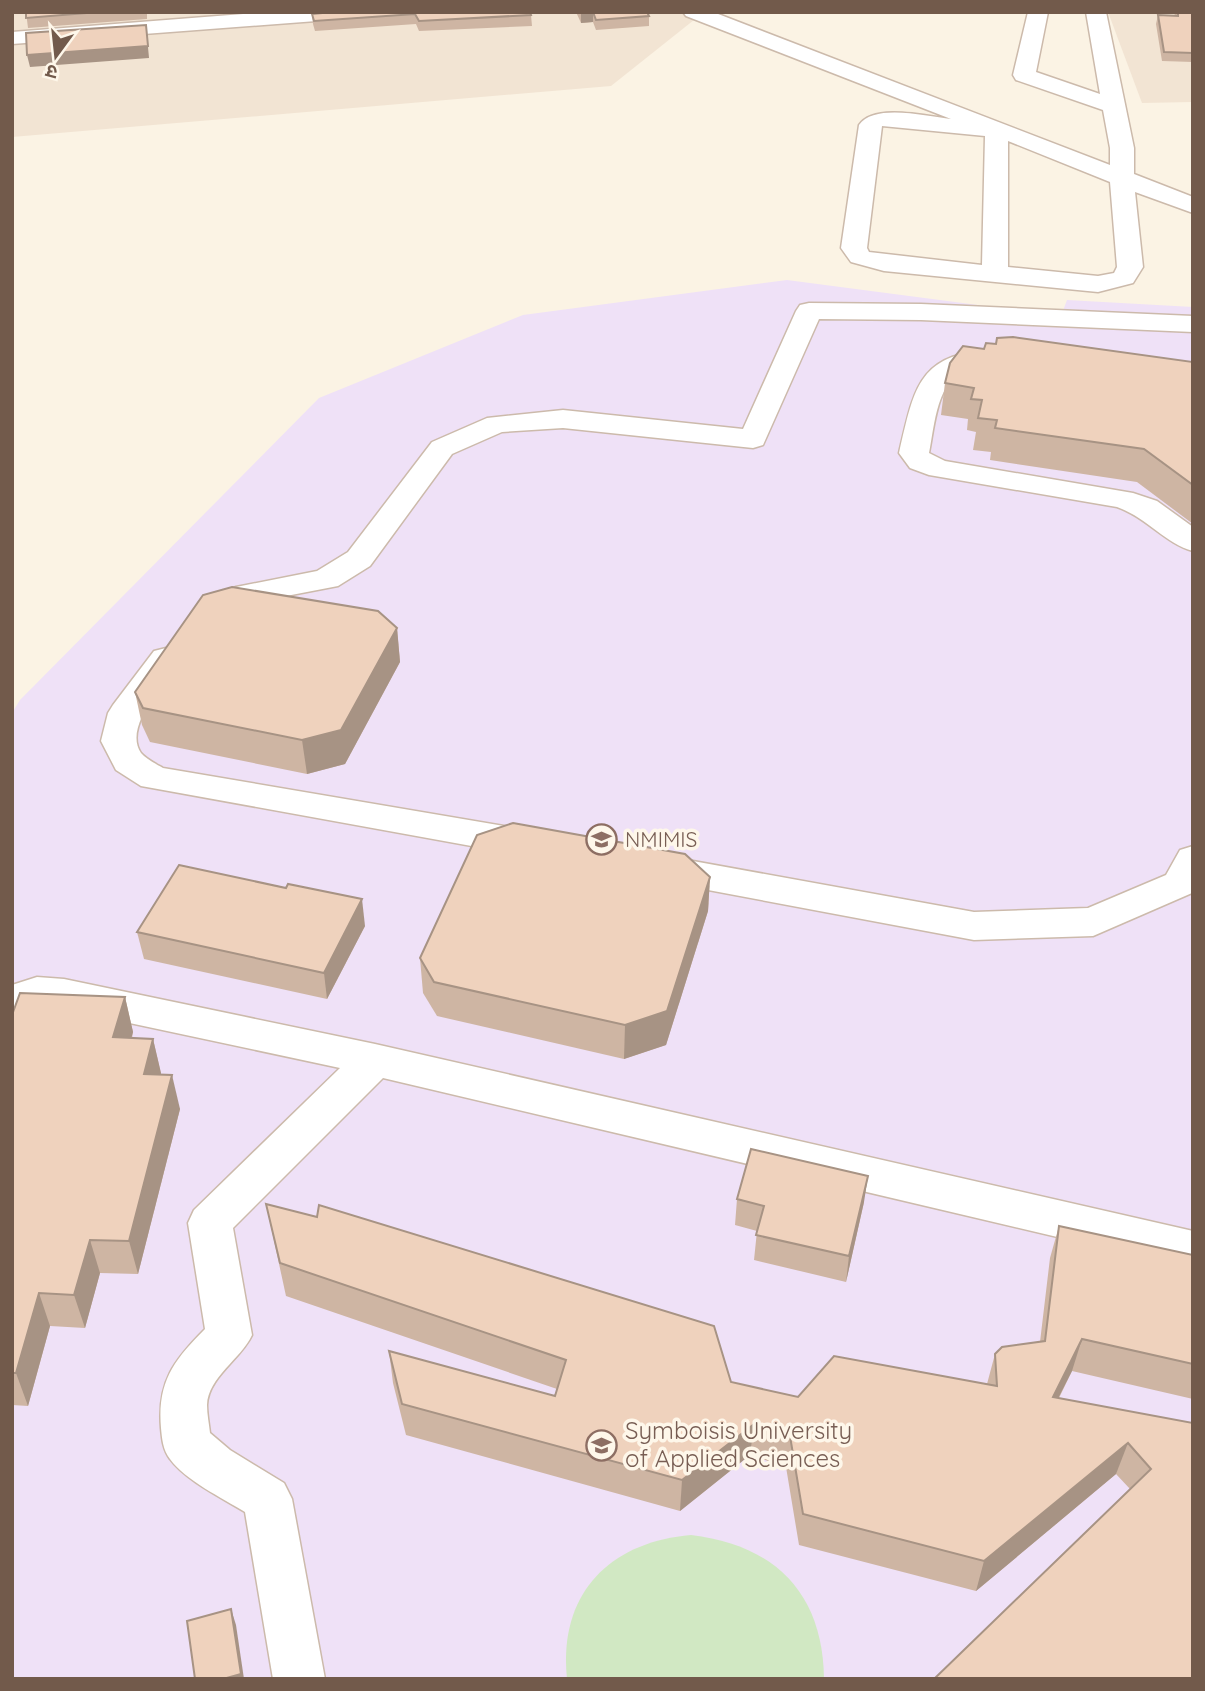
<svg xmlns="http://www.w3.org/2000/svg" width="1205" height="1691" font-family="Quicksand,'Noto Sans Devanagari',sans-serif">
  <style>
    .residential { fill: #f2e4d3 }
    .education { fill: #efe1f7 }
    .green { fill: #d1e8c3 }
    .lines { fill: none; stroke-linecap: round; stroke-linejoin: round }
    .minor-casing { stroke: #ccbaab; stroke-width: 3 }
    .minor { fill: #fff; fill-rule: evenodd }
    .wall { fill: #ceb5a3 }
    .shaded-wall { fill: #a79384 }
    .building { fill: #efd2bd; stroke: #a79384; stroke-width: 2 }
    .labels { text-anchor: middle; stroke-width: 7; stroke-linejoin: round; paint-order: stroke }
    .education-label { font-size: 21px; fill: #785e54; stroke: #fef7ea; text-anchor: start }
    .near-education-label { font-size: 24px; fill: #785e54; stroke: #fef7ea; text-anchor: start }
  </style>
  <rect width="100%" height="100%" fill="#fbf3e4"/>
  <g class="residential">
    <path d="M12 12H704L611 86 12 137Z"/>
    <path d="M1108 12H1193V102L1142 103Z"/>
  </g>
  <path class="education" d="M787 280 1061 316 1067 300 1193 307V1679H12V713L20 700 319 398 523 315Z"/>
  <path class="green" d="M691 1535C775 1545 823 1593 824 1679H567C558 1594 609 1542 691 1535Z"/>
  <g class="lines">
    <defs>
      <g id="minor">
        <path d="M270 12H366L363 16 356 18 12 44V32Z"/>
        <path d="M683 12H713L1110 165V148L1103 110 1016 80 1013 75 1028 12H1048L1036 72 1100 94 1086 12H1106L1134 148V174L1193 197V213L1135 192 1143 267 1133 283 1098 292 884 271 851 262 841 248 859 125C874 103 926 116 951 119L686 16ZM882 126 985 136 982 265 869 252 867 248ZM1008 141 1110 182 1117 267 1114 273 1098 276 1008 267Z"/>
        <path d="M809 303 921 304 1193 316V332L921 320 819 319 763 445 753 448 563 428 502 432 452 454 370 566 338 586 255 602 215 616 204 613 199 606 204 599 236 587 317 571 348 552 432 442 487 418 563 410 743 429 796 311 800 305Z"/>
        <path d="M998 349 1008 351 1012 357 1008 363C995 366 982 364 970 368 936 379 935 424 929 453L945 461 1133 493 1157 501 1193 527V551C1166 544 1146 517 1117 507L929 475 910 468 899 453C915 384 919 353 998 349Z"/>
        <path d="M166 648 178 651 183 658C168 680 122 726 141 753 146 759 156 764 163 768L527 830 540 834 545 843 540 852 527 856 141 786 116 770 101 741 108 713 113 705 154 651Z"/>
        <path d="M1193 846 1192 893 1093 936 974 940 660 881 647 877 641 868 647 859 660 855 974 912 1088 908 1166 875 1180 850Z"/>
        <path d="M37 977 64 979 375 1044 1193 1231V1269L383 1078 233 1228 252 1335C241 1359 208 1377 207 1405 207 1414 209 1424 210 1433L230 1450 284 1483 292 1499 325 1679H273L245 1512C222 1498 185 1480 170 1459 163 1450 162 1439 161 1428 157 1382 174 1360 205 1329L188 1223 194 1210 340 1068 64 1009 37 1007 12 1015V985Z"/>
      </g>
    </defs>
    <use href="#minor" class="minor-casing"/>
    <use href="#minor" class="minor"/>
  </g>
  <g class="wall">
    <path d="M26 12H147V19L28 28Z"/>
    <path d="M576 12H647L649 16V26L596 30 593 22 581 23Z"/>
    <path d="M1174 12H1193V62L1162 61 1156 24 1158 15 1175 16Z"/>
    <path d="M312 14 531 15 532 26 419 31 416 24 315 31 313 24Z"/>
    <path d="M984 349 1193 362V524L1137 482 990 460 991 452 973 450 976 432 967 430 968 419 941 415 945 383Z"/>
    <path d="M397 628 400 662 345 764 307 774 150 742 142 725 135 692Z"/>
    <path d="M710 877 708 911 666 1045 624 1059 437 1016 423 993 420 958Z"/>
    <path d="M365 926 327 999 144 959 137 932Z"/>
    <path d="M125 997 133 1032 132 1038 153 1039 161 1074 180 1109 138 1274 100 1273 85 1328 50 1326 28 1406 12 1405V1015Z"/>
    <path d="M737 1199 864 1202 846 1282 754 1260 757 1231 735 1225Z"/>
    <path d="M266 1204 731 1382 798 1397 987 1384 995 1354 1040 1342 1050 1258 1059 1226 1193 1255V1399L1072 1371 1059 1398 1193 1423V1679L1130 1489 1116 1474 976 1591 799 1545 786 1467 750 1455 680 1511 406 1435 393 1383 389 1351 555 1396 557 1389 286 1296Z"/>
  </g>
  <g class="shaded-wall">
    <path d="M593 12V22L581 23V13Z"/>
    <path d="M146 25 149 58 30 67 27 55Z"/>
    <path d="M397 628 400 662 345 764 307 774 302 740Z"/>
    <path d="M710 877 708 911 666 1045 624 1059 625 1025Z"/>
    <path d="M362 899 365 926 327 999 324 973Z"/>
    <path d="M125 997 133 1032 122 1071 113 1037Z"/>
    <path d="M153 1039 161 1073 152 1108 144 1074Z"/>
    <path d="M172 1075 180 1109 138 1274 129 1241Z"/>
    <path d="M868 1176 864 1202 846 1282 849 1256Z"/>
    <path d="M90 1240 100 1273 85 1328 74 1295Z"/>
    <path d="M39 1293 50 1326 28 1406 16 1373Z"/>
    <path d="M1082 1339 1072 1371 1043 1428 1053 1397Z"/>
    <path d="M754 1424 750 1455 680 1511 682 1480Z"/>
    <path d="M1128 1443 1116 1474 976 1591 984 1561Z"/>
    <path d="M231 1609 236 1625 244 1679H223Z"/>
  </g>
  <g class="building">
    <path d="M26 12H99L26 18Z"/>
    <path d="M333 12H530L531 15 419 21 415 14 314 21 312 14Z"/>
    <path d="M593 12H647L649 16 596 20Z"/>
    <path d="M1178 12H1193V53L1164 52 1158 15 1178 16Z"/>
    <path d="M146 25 148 46 27 55 26 33Z"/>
    <path d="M1013 337 1193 362V485L1144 449 995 428 997 420 978 418 982 400 971 399 974 388 945 383 950 363 963 346 984 349 986 343 996 344 997 338Z"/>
    <path d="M232 587 378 611 397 628 341 730 302 740 143 708 135 692 203 595Z"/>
    <path d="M513 823 685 854 710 877 667 1011 625 1025 434 982 420 958 477 835Z"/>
    <path d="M179 865 286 888 288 884 362 899 324 973 137 932Z"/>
    <path d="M20 993 125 997 113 1037 153 1039 144 1074 172 1075 129 1241 90 1240 74 1295 39 1293 16 1373H12V1015Z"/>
    <path d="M751 1149 868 1176 849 1256 756 1235 764 1206 737 1199Z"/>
    <path d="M266 1204 317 1217 319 1205 714 1326 731 1382 798 1397 834 1356 997 1386 995 1354 1002 1347 1045 1341 1059 1226 1193 1255V1364L1082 1339 1053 1397 1193 1423V1679H934L1151 1469 1128 1443 984 1561 803 1514 790 1436 754 1424 682 1480 402 1404 389 1351 555 1396 566 1360 280 1263Z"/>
    <path d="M231 1609 241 1674 223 1679H195L187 1621Z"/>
  </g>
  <defs>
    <symbol id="university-ring" viewBox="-11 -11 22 22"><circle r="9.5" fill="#fef7ea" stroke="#8d6e63" stroke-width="1.5"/><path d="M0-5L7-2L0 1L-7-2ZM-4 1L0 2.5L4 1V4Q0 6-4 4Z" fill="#8d6e63"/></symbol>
  </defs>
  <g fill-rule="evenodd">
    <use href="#university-ring" x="584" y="822" width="35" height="35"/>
    <use href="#university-ring" x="584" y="1428" width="35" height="35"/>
  </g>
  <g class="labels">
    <g class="education-label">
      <text x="625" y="847">NMIMIS</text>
    </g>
    <g class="near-education-label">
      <text x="625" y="1439">Symboisis University<tspan x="625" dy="28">of Applied Sciences</tspan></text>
    </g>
  </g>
  <rect width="1205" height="1691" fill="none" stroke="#725a4b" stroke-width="28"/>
  <g transform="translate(56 56) rotate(195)" stroke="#fef7ea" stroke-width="5" paint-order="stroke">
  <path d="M0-5L12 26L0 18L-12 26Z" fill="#725a4b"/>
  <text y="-10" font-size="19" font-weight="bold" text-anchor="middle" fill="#725a4b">उ</text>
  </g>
</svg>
